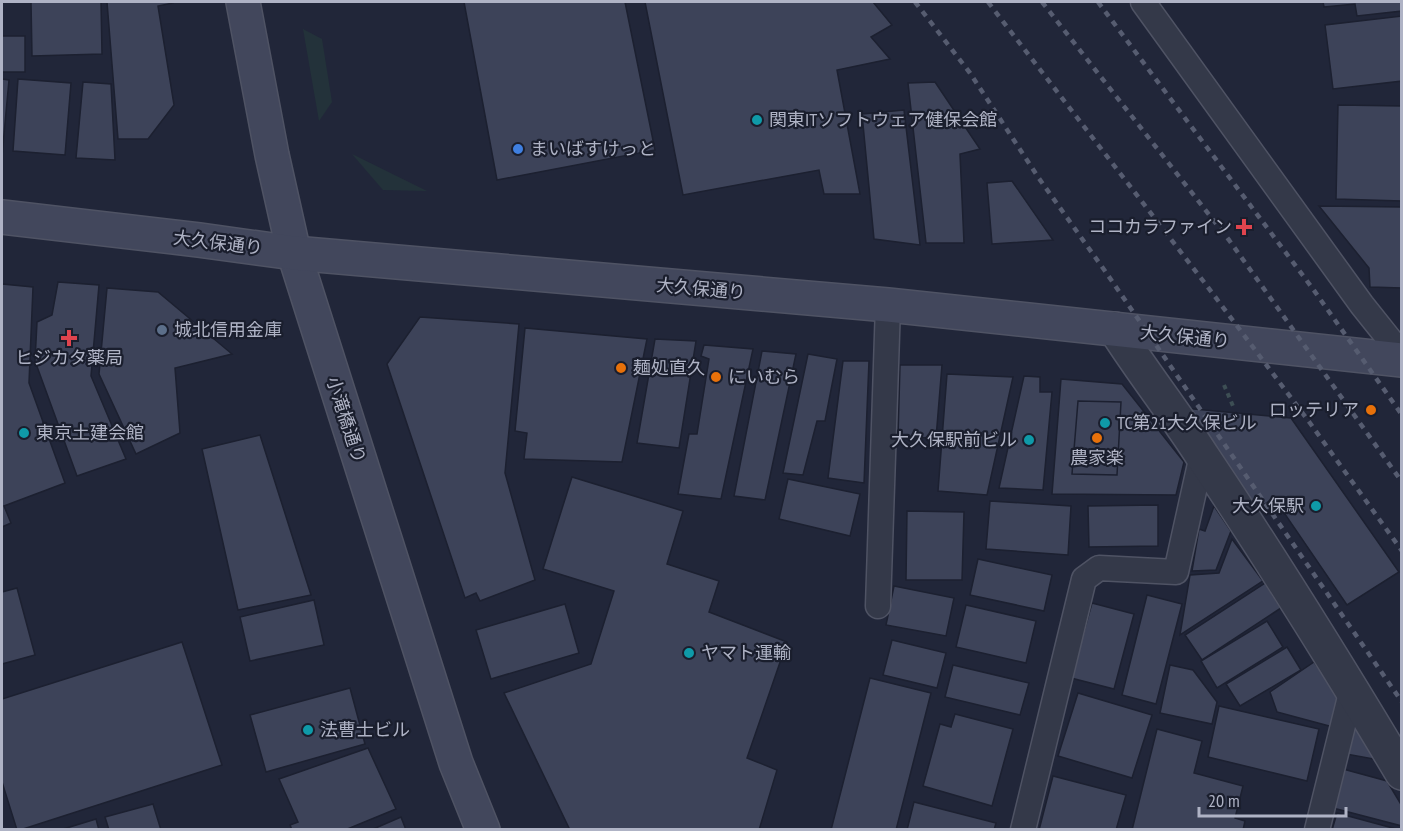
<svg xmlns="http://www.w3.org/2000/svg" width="1403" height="831" font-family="'PT Sans Narrow','Noto Sans JP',sans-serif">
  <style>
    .green { fill: #23323a }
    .building { fill: #3d4359; stroke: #1c2030; stroke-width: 1.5 }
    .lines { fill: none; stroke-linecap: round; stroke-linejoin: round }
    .lane-casing { stroke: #4f5364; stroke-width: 27 }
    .street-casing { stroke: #4f5364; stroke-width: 36 }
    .secondary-casing { stroke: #4f5364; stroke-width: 36 }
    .path { stroke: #3d4e54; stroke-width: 4; stroke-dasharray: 4.5 4.5; stroke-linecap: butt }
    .lane { stroke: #343949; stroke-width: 24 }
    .street { stroke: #343949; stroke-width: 33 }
    .secondary { stroke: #42475c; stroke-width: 33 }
    .rail { stroke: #565c70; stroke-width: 4.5; stroke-dasharray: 6 6; stroke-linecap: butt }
    .culture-dot { fill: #0f9aa8; stroke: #1a1e2d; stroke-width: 2 }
    .shop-dot { fill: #3f7fe0; stroke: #1a1e2d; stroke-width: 2 }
    .health-dot { fill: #e0444e; stroke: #1a1e2d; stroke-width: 2 }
    .service-dot { fill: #5c6f8a; stroke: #1a1e2d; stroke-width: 2 }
    .food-dot { fill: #e8710a; stroke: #1a1e2d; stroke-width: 2 }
    .labels { text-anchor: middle; stroke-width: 4.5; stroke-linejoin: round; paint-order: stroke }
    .poi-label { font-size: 18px; fill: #afb3c5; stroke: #1a1e2d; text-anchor: start }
    .street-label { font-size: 18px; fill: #afb3c5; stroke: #1a1e2d }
  </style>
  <rect width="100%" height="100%" fill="#212639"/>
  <g class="green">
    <path d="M303 29 322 39 332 102 319 121Z"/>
    <path d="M352 154 427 191 383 190Z"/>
  </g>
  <g class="building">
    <path d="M31 2H101L102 54 32 56Z"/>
    <path d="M107 2H173V3L158 6 174 105 148 139H118Z"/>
    <path d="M464 2H625L655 150 497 180Z"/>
    <path d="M645 2H873L892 25 871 37 890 59 837 70 860 194H824L819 170 683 195Z"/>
    <path d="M1323 2H1402V11L1357 16 1355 4 1324 7Z"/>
    <path d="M1402 16V81L1333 89 1325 25Z"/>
    <rect x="2" y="36" width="23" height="36"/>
    <path d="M2 79 9 80 2 156Z"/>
    <path d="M18 79 71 83 65 155 13 151Z"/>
    <path d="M83 82 111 84 115 160 76 158Z"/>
    <path d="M935 82 980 149 960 154 964 243H926L908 83Z"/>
    <path d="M1338 105 1402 106V201L1336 199Z"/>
    <path d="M904 110 920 245 874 239 862 114Z"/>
    <path d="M1012 181 1053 240 992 244 987 183Z"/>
    <path d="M1319 206 1402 207V288L1370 287 1369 268Z"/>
    <path d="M58 282 99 285 91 376 126 459 77 476 35 361 37 322 52 315Z"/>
    <path d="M2 284 33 287 29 383 65 483 4 506 11 523 2 527Z"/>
    <path d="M107 288 158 292 232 354 175 368 180 433 136 454 99 374Z"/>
    <path d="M420 317 519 324 505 473 535 580 480 601 476 593 465 598 387 364Z"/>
    <path d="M525 328 647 339 622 462 524 459 527 433 515 431Z"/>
    <path d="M655 339 696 341 679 448 637 443Z"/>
    <path d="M704 345 753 349 721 499 678 494 689 434H697L709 359 701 356Z"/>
    <path d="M762 351 796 354 765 500 734 496Z"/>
    <path d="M808 354 837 359 825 421H817L803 475 783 473Z"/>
    <path d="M843 361H869L864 483 828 478Z"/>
    <path d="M900 365H942L936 438 898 437Z"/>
    <path d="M947 374 1013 377 987 495 938 491Z"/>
    <path d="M1024 376 1040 377V392H1052L1043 490 999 488Z"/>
    <path d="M1061 379 1122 384 1184 462 1176 495 1052 494Z"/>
    <path d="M1078 401 1121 402 1117 475 1072 474Z"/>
    <path d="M1183 408 1291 418 1399 572 1347 605 1274 498 1251 513Z"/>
    <path d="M260 435 311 595 238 610 202 449Z"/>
    <path d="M572 477 683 511 667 564 719 581 709 612 787 642 747 758 777 770 759 830H570L504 693 591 664 614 591 543 569Z"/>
    <path d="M788 479 860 494 850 536 779 519Z"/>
    <path d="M990 501 1071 506 1068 555 986 549Z"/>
    <path d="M1158 505V546L1089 547 1088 506Z"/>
    <path d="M1214 506 1231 531 1216 570 1192 571 1199 529 1205 531Z"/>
    <path d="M907 511 964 512 962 580H906Z"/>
    <path d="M1232 539 1263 581 1180 635 1190 575 1219 573Z"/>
    <path d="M978 559 1052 575 1044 611 970 595Z"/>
    <path d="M1265 583 1281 608 1202 660 1185 635Z"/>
    <path d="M894 586 954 598 946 636 886 625Z"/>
    <path d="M17 588 35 655 2 664V592Z"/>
    <path d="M1147 595 1182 604 1156 704 1122 695Z"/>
    <path d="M314 600 324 645 250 661 240 617Z"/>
    <path d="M1092 603 1134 614 1114 689 1071 678Z"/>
    <path d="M565 604 579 653 491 679 476 630Z"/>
    <path d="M966 605 1036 621 1026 663 956 647Z"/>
    <path d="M1267 621 1283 647 1217 688 1201 661Z"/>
    <path d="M892 640 946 653 937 688 883 675Z"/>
    <path d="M182 642 222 765 20 830H17L2 782V699Z"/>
    <path d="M1287 647 1301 670 1240 706 1226 684Z"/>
    <path d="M1314 662 1338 694 1333 727 1277 712 1270 692Z"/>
    <path d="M953 665 1029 683 1020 715 945 697Z"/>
    <path d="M1170 665 1193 670 1217 702 1212 724 1160 713Z"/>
    <path d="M870 678 931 693 896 830H831Z"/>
    <path d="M350 688 365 744 266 772 250 715Z"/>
    <path d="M1078 693 1152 715 1132 778 1058 756Z"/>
    <path d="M1219 706 1319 729 1307 781 1208 757Z"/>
    <path d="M955 714 1013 729 992 806 923 786 940 724 951 727Z"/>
    <path d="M1353 722 1379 760 1346 754Z"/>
    <path d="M1157 729 1202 741 1194 773 1243 786 1235 818 1245 821 1243 830H1132Z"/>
    <path d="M368 748 396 809 345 830H292L290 825 298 822 279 779Z"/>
    <path d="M1343 769 1387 781 1402 806V826L1333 808Z"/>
    <path d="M1053 776 1126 795 1116 830H1039Z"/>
    <path d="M914 802 996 823 994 830H907Z"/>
    <path d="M153 804 161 830H109L105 817Z"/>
    <path d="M1337 813 1400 830H1332Z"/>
    <path d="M401 817 406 830H371Z"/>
    <path d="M96 819 99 830H60Z"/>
  </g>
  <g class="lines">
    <defs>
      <g id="lane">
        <path d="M1143 2 1362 305 1402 355"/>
        <path d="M878 606 888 305"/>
        <path d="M1023 830 1084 579 1099 568 1176 572 1202 455"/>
        <path d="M1317 830 1352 689"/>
      </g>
      <path id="street" d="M1115 329C1143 373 1175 413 1203 457 1272 560 1338 666 1402 773"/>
      <g id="secondary">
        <path d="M243 2 272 155 294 253 456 763 483 830"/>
        <path d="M2 217 199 240 294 253 888 305 1402 360"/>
      </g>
    </defs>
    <use href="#lane" class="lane-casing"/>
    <use href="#street" class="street-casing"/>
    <use href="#secondary" class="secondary-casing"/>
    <path class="path" d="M1224 385 1233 406"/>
    <use href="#lane" class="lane"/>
    <use href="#street" class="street"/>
    <use href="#secondary" class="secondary"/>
    <g class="rail">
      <path d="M915 2 970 73 1038 177 1105 271 1402 702"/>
      <path d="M988 2 1204 282 1310 423 1402 551"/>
      <path d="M1042 2 1229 240 1402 482"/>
      <path d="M1098 2 1313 289 1402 415"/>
    </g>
  </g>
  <g class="culture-dot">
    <circle cx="757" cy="120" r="6"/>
    <circle cx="1105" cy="423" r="6"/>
    <circle cx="24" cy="433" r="6"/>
    <circle cx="1029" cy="440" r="6"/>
    <circle cx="1316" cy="506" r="6"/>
    <circle cx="689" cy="653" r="6"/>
    <circle cx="308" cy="730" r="6"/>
  </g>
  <circle class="shop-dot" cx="518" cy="149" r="6"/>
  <g class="health-dot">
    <path d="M1241 218h6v6h6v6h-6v6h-6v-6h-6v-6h6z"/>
    <path d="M66 329h6v6h6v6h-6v6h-6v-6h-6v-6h6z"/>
  </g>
  <circle class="service-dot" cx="162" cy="330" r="6"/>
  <g class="food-dot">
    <circle cx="621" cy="368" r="6"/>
    <circle cx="716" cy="377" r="6"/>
    <circle cx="1371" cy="410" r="6"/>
    <circle cx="1097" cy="438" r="6"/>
  </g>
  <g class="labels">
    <g class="poi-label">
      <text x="769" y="126">関東ITソフトウェア健保会館</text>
      <text x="530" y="155">まいばすけっと</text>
      <text x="1232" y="233" text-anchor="end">ココカラファイン</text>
      <text x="174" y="336">城北信用金庫</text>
      <text x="69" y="364" text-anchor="middle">ヒジカタ薬局</text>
      <text x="633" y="374">麺処直久</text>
      <text x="728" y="383">にいむら</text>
      <text x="1359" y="416" text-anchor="end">ロッテリア</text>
      <text x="1117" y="429">TC第21大久保ビル</text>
      <text x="36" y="439">東京土建会館</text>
      <text x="1017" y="446" text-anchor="end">大久保駅前ビル</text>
      <text x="1097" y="464" text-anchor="middle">農家楽</text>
      <text x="1304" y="512" text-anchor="end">大久保駅</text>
      <text x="701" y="659">ヤマト運輸</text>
      <text x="320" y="736">法曹士ビル</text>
    </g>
    <g class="street-label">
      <text transform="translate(218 243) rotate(7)" y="6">大久保通り</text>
      <text transform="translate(701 289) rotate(5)" y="6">大久保通り</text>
      <text transform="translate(1185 337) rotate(6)" y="6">大久保通り</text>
      <text transform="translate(346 420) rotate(72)" y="6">小滝橋通り</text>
    </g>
  </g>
  <rect width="1403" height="831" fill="none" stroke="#afb3c5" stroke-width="6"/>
  <path d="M1199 807v9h147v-9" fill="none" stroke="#afb3c5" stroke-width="3"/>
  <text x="1208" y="807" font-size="18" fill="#afb3c5" stroke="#1a1e2d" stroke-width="4.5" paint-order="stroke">20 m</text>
</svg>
